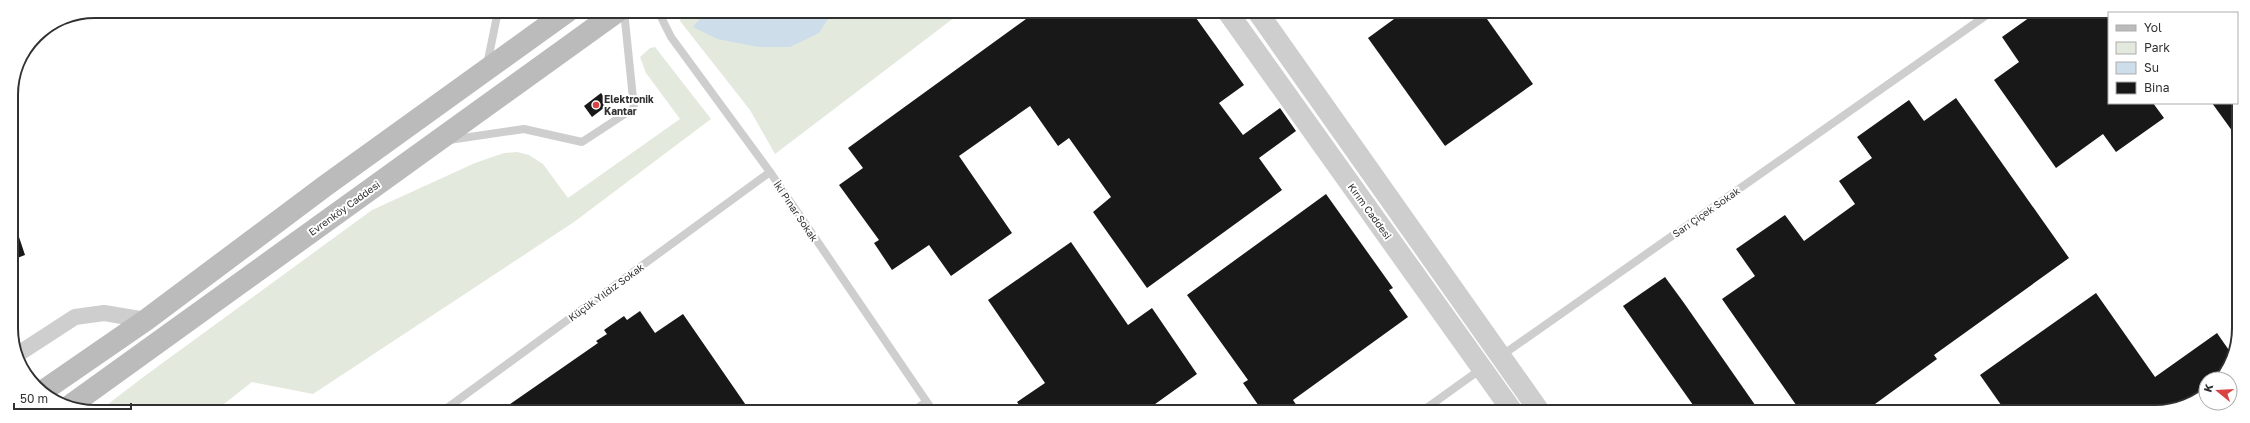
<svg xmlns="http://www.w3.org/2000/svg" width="2250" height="423" font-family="'Golos Text',sans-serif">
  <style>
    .green { fill: #e3e9dd }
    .water { fill: #ceddea }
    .building { fill: #181818 }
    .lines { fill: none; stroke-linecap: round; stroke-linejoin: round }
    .service { stroke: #cecece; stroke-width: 8 }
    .minor { stroke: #cecece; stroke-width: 16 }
    .tertiary { stroke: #cecece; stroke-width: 21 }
    .secondary { stroke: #bbb; stroke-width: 22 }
    .poi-dot { fill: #d84343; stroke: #fff; stroke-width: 1.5 }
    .labels { text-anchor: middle; stroke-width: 4; stroke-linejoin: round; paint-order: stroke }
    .poi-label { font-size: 10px; font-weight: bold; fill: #313131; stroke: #fff; text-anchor: start }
    .street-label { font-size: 10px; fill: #313131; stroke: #fff }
    .rim { fill: none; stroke: #313131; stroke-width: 2 }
  </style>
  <rect width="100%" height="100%" fill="#fff"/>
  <g class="green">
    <path d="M682 11H963L775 154 750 110 680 21Z"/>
    <path d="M655 47 711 119 574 222 313 394 252 382 215 411H99L142 378 372 210 475 163 504 153 517 152 529 155 543 164 568 198 680 119 646 73 640 57 650 48Z"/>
  </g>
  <path class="water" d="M706 11H833L819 33 790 47H758L717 39 693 27Z"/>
  <g class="building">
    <path d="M1037 11H1191L1244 85 1219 103 1243 135 1280 108 1296 131 1259 158 1282 190 1147 288 1093 212 1111 197 1069 138 1058 146 1030 106 959 156 1012 233 951 276 929 245 892 270 874 243 879 240 839 185 863 168 848 148Z"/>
    <path d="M1405 11 1482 12 1533 84 1445 146 1368 38Z"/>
    <path d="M2037 12H2074L2079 19 2090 12H2109V103H2153L2164 118 2116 152 2103 134 2056 168 1994 80 2019 62 2002 37Z"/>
    <path d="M601 93 609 104 592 117 584 106Z"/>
    <path d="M1956 98 2069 258 1934 355 1937 359 1864 412H1801L1722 299 1755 276 1736 249 1785 215 1804 241 1855 204 1839 181 1872 158 1857 137 1909 100 1924 121Z"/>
    <path d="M2212 103H2237L2238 139Z"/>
    <path d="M1326 194 1393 288 1389 290 1408 317 1293 400 1301 412H1263L1243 383 1248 380 1187 295Z"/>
    <path d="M14 222 25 255 12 260V223Z"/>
    <path d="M1071 242 1128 325 1152 308 1197 374 1144 412H1024L1017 402 1045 383 988 300Z"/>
    <path d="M1665 277 1684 303 1760 412H1698L1623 306Z"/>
    <path d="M2096 293 2155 377 2217 333 2233 356 2230 365 2220 379H2206V393L2160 412H2006L1980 375Z"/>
    <path d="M640 311 655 333 683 314 750 411H500L598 343 596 341 607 334 604 330 624 316 627 320Z"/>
  </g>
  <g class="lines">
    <g class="service">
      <path d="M658 11 671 37 770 172 933 411"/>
      <path d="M487 65 498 11"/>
      <path d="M449 140 524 129 582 142 634 108 624 11"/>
      <path d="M1501 356 1991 12"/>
      <path d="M443 411 770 172"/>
      <path d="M913 411 926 402"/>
      <path d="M1421 412 1481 369"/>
    </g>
    <path class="minor" d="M18 354 75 317 104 313 146 320"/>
    <g class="tertiary">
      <path d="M1227 11 1513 412"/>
      <path d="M1257 11 1540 412"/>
    </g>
    <g class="secondary">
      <path d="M43 391 146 320 325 186 568 11"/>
      <path d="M71 405 618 11"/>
    </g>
  </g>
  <circle class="poi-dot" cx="596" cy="105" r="4"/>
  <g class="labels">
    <g class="poi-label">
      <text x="604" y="103">Elektronik<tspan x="604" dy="12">Kantar</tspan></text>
    </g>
    <g class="street-label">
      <text transform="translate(344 208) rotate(-36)" y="4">Evrenköy Caddesi</text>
      <text transform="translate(796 211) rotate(56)" y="4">İki Pınar Sokak</text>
      <text transform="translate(1370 211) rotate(54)" y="4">Kırım Caddesi</text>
      <text transform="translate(1706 212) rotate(-35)" y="4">Sarı Çiçek Sokak</text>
      <text transform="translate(606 292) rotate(-36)" y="4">Küçük Yıldız Sokak</text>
    </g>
  </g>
  <path d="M0 0H2250V423H0ZM95 18H2155A77 77 0 0 1 2232 95V328A77 77 0 0 1 2155 405H95A77 77 0 0 1 18 328V95A77 77 0 0 1 95 18Z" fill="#fff" fill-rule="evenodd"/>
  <path class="rim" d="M95 18H2155A77 77 0 0 1 2232 95V328A77 77 0 0 1 2155 405H95A77 77 0 0 1 18 328V95A77 77 0 0 1 95 18Z"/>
  <rect x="2108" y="12" width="130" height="92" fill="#ffffff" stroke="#adadad"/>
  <rect x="2116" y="25" width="20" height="6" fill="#bbbbbb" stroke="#adadad"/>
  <text x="2144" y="32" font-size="12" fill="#313131">Yol</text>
  <rect x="2116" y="42" width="20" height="12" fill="#e3e9dd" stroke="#adadad"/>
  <text x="2144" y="52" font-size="12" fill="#313131">Park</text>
  <rect x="2116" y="62" width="20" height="12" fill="#ceddea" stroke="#adadad"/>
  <text x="2144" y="72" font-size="12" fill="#313131">Su</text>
  <rect x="2116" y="82" width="20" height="12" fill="#181818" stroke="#adadad"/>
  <text x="2144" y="92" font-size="12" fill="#313131">Bina</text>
  <g transform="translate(2218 391) rotate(288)"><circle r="19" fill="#ffffff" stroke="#adadad"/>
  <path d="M0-3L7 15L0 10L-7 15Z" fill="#d84343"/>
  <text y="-6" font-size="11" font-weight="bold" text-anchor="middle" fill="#313131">K</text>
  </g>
  <path d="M14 403v6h117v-6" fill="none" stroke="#313131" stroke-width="2"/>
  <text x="20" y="403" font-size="12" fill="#313131" stroke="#ffffff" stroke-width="3" paint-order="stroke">50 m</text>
</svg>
